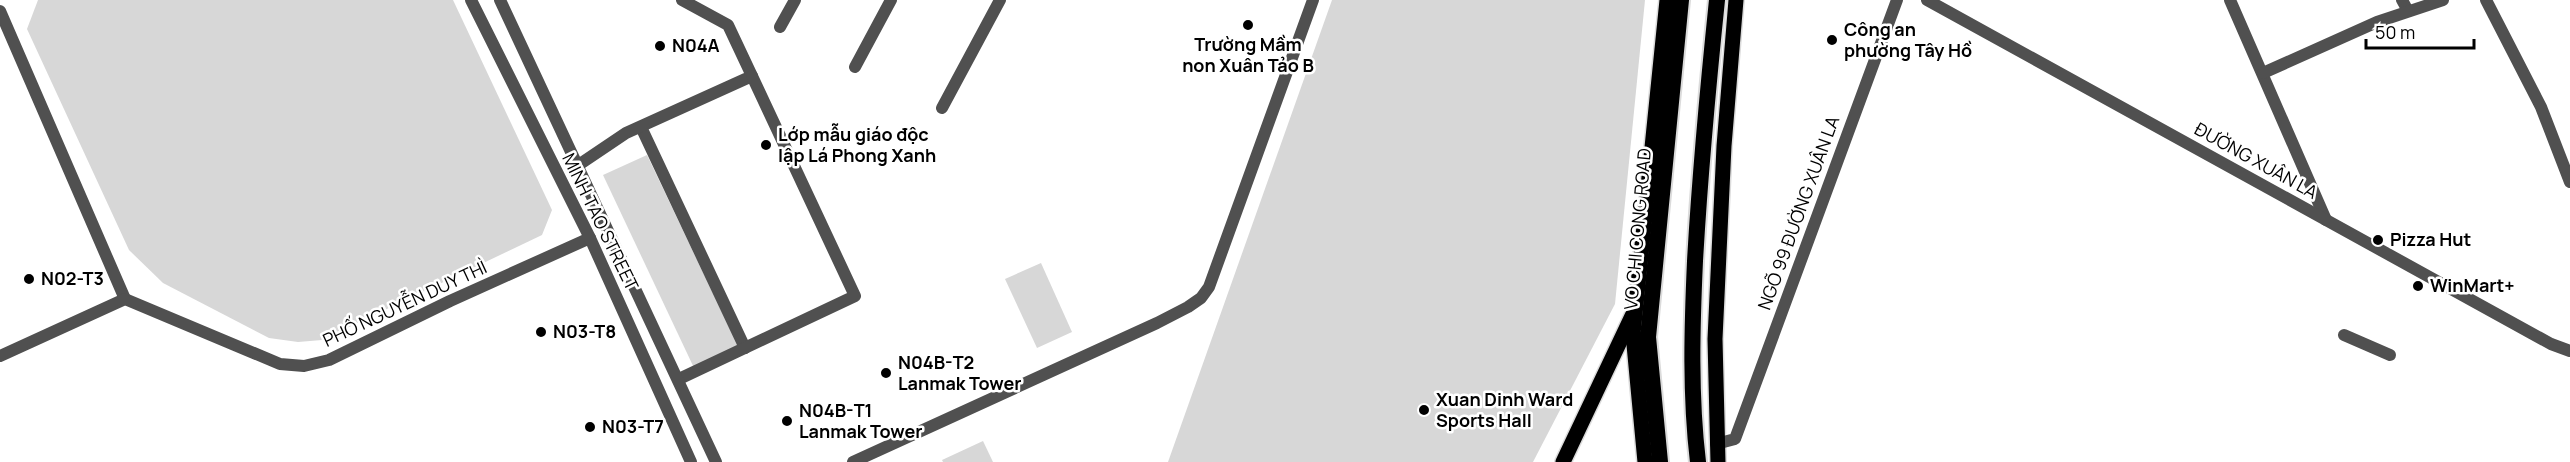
<svg xmlns="http://www.w3.org/2000/svg" width="2570" height="462" font-family="Manrope,sans-serif">
  <style>
    .green { fill: #d7d7d7 }
    .lines { fill: none; stroke-linecap: round; stroke-linejoin: round }
    .primary-casing { stroke: #dbdbdb; stroke-width: 18 }
    .trunk-casing { stroke: #dbdbdb; stroke-width: 20 }
    .minor { stroke: #505050; stroke-width: 12 }
    .tertiary { stroke: #505050; stroke-width: 12 }
    .primary { stroke: #000; stroke-width: 15 }
    .trunk { stroke: #000; stroke-width: 16 }
    .poi-dot { fill: #000; stroke: #fff; stroke-width: 2 }
    .labels { text-anchor: middle; stroke-width: 5; stroke-linejoin: round; paint-order: stroke }
    .poi-label { font-size: 18px; font-weight: bold; fill: #000; stroke: #fff; text-anchor: start }
    .street-label { font-size: 18px; fill: #000; stroke: #fff }
  </style>
  <rect width="100%" height="100%" fill="#fff"/>
  <g class="green">
    <path d="M38 0H453L552 210 542 235 322 340 298 342 269 338 163 283 129 250 27 29Z"/>
    <path d="M1332 0H1645L1615 304 1533 462H1168Z"/>
    <path d="M647 155 740 350 695 370 603 175Z"/>
    <path d="M1041 263 1072 332 1037 348 1005 279Z"/>
    <path d="M983 441 993 462H943L942 460Z"/>
  </g>
  <g class="lines">
    <defs>
      <g id="primary">
        <path d="M1563 462 1633 314"/>
        <path d="M1645 462 1633 334 1667 0"/>
        <path d="M1718 462 1715 339 1724 146 1736 0"/>
      </g>
      <g id="trunk">
        <path d="M1633 334 1644 365"/>
        <path d="M1660 462 1648 337 1681 0"/>
        <path d="M1698 462C1690 395 1692 328 1695 261 1700 173 1708 87 1717 0"/>
      </g>
    </defs>
    <use href="#primary" class="primary-casing"/>
    <use href="#trunk" class="trunk-casing"/>
    <g class="minor">
      <path d="M2230 0 2326 220"/>
      <path d="M2402 0 2408 11"/>
      <path d="M2486 0 2541 107 2570 182"/>
      <path d="M0 11 125 299"/>
      <path d="M780 27 795 0"/>
      <path d="M855 67 891 0"/>
      <path d="M2263 73 2377 22 2443 0"/>
      <path d="M942 108 1000 0"/>
      <path d="M641 127 745 348"/>
      <path d="M577 166 626 133 752 76 728 25 682 0"/>
      <path d="M2344 335 2390 355"/>
      <path d="M0 356 125 299 280 364 304 366 329 360 450 301 590 238"/>
      <path d="M679 379 855 296 752 76"/>
      <path d="M1716 444 1735 439 1897 0"/>
      <path d="M853 462 1157 323 1188 307 1201 298 1209 287 1313 0"/>
    </g>
    <g class="tertiary">
      <path d="M471 0 590 238 691 462"/>
      <path d="M500 0 716 462"/>
      <path d="M1927 0 2551 344 2570 351"/>
    </g>
    <use href="#primary" class="primary"/>
    <use href="#trunk" class="trunk"/>
  </g>
  <g class="poi-dot">
    <circle cx="1248" cy="25" r="6"/>
    <circle cx="1832" cy="40" r="6"/>
    <circle cx="660" cy="46" r="6"/>
    <circle cx="766" cy="145" r="6"/>
    <circle cx="2378" cy="240" r="6"/>
    <circle cx="29" cy="279" r="6"/>
    <circle cx="2418" cy="286" r="6"/>
    <circle cx="541" cy="332" r="6"/>
    <circle cx="886" cy="373" r="6"/>
    <circle cx="1424" cy="410" r="6"/>
    <circle cx="787" cy="421" r="6"/>
    <circle cx="590" cy="427" r="6"/>
  </g>
  <g class="labels">
    <g class="poi-label">
      <text x="1844" y="36">Công an<tspan x="1844" dy="21">phường Tây Hồ</tspan></text>
      <text x="1248" y="51" text-anchor="middle">Trường Mầm<tspan x="1248" dy="21">non Xuân Tảo B</tspan></text>
      <text x="672" y="52">N04A</text>
      <text x="778" y="141">Lớp mẫu giáo độc<tspan x="778" dy="21">lập Lá Phong Xanh</tspan></text>
      <text x="2390" y="246">Pizza Hut</text>
      <text x="41" y="285">N02-T3</text>
      <text x="2430" y="292">WinMart+</text>
      <text x="553" y="338">N03-T8</text>
      <text x="898" y="369">N04B-T2<tspan x="898" dy="21">Lanmak Tower</tspan></text>
      <text x="1436" y="406">Xuan Dinh Ward<tspan x="1436" dy="21">Sports Hall</tspan></text>
      <text x="799" y="417">N04B-T1<tspan x="799" dy="21">Lanmak Tower</tspan></text>
      <text x="602" y="433">N03-T7</text>
    </g>
    <g class="street-label">
      <text transform="translate(2256 161) rotate(29)" y="6">ĐƯỜNG XUÂN LA</text>
      <text transform="translate(1799 213) rotate(-70)" y="6">NGÕ 99 ĐƯỜNG XUÂN LA</text>
      <text transform="translate(600 222) rotate(64)" y="6">MINH TAO STREET</text>
      <text transform="translate(1638 229) rotate(-85)" y="6">VO CHI CONG ROAD</text>
      <text transform="translate(405 304) rotate(-25)" y="6">PHỐ NGUYỄN DUY THÌ</text>
    </g>
  </g>
  <path d="M2366 39v9h108v-9" fill="none" stroke="#000000" stroke-width="3"/>
  <text x="2375" y="39" font-size="18" fill="#000000" stroke="#ffffff" stroke-width="4.5" paint-order="stroke">50 m</text>
</svg>
